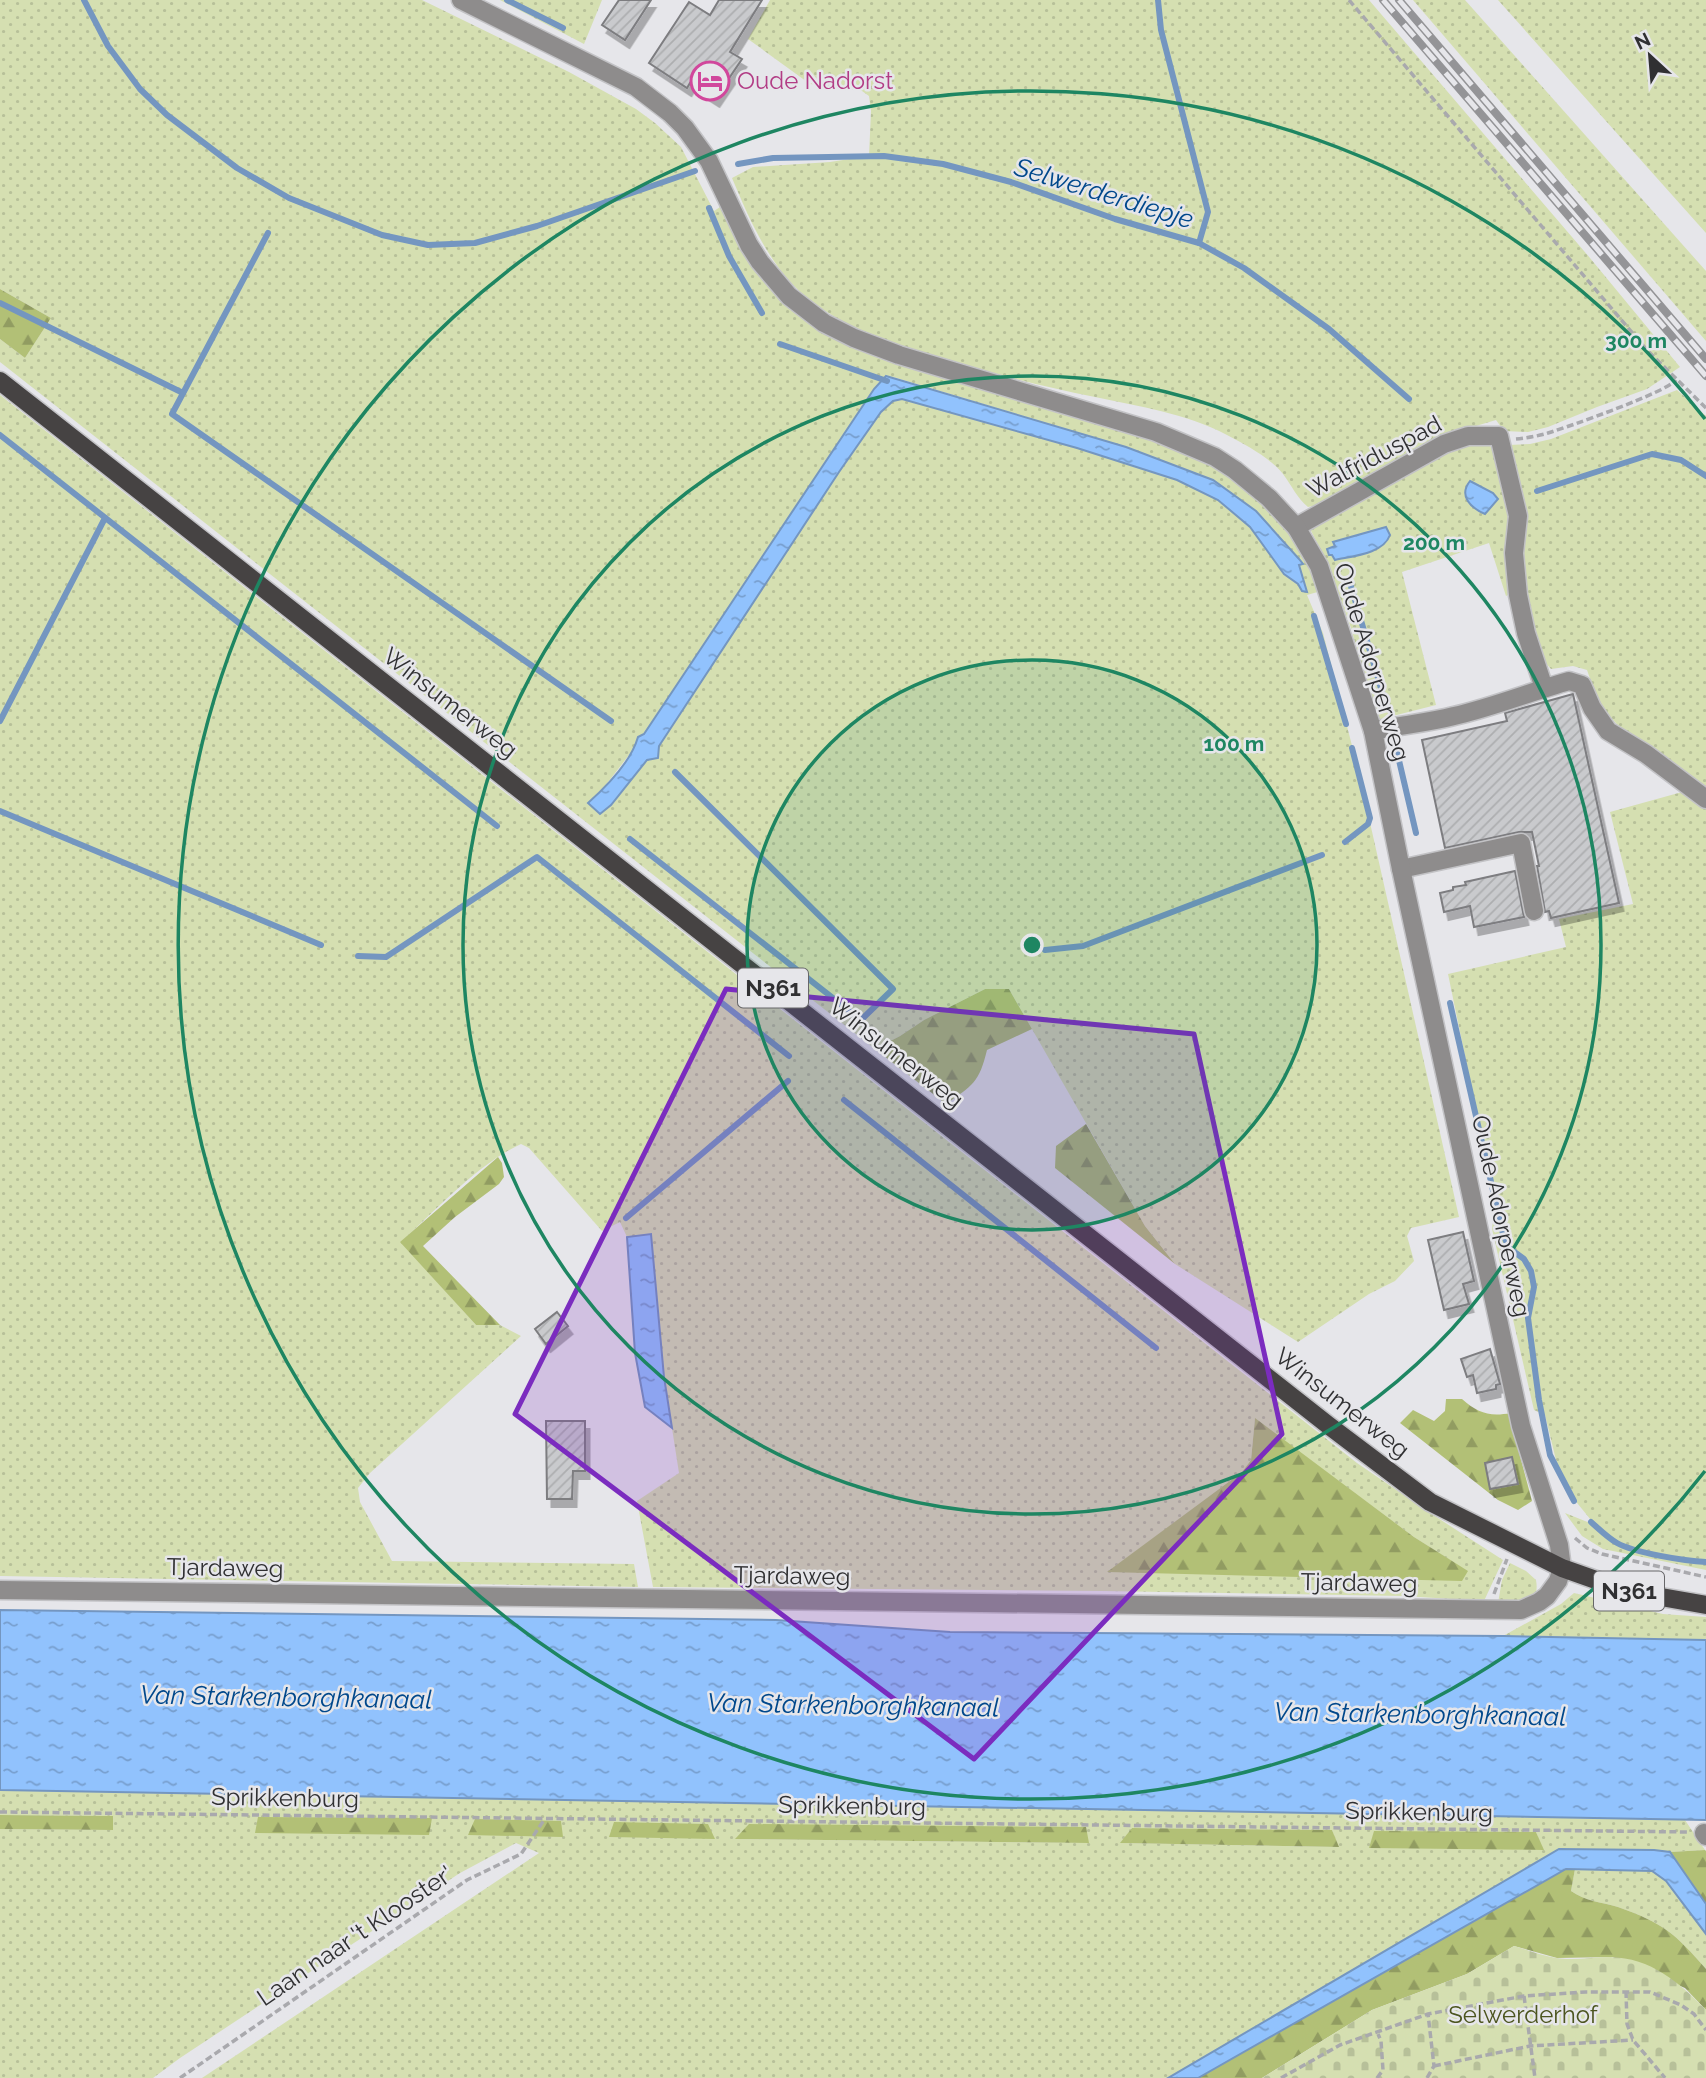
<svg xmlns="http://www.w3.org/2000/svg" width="1706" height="2078" font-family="Raleway,sans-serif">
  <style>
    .grass { fill: url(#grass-dots); fill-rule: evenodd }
    .forest { fill: url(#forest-firs) }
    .cemetery { fill: url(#cemetery-stones) }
    .water { fill: url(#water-ripples); stroke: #7496c0; stroke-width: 2 }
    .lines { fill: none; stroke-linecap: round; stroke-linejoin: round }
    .stream { stroke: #7496c0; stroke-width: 6 }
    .building { fill: url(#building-hatch); stroke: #7d7d80; stroke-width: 2; filter: url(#shadow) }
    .minor-casing { stroke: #c2c2c5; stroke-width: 21 }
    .major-casing { stroke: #c2c2c5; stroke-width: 21 }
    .path { stroke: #a9a9ad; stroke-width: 3.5; stroke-dasharray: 7 3.5; stroke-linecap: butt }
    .minor { stroke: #8e8c8c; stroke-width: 18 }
    .major { stroke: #464343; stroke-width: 18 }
    .rail-casing { stroke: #949497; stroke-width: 8 }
    .rail { stroke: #e6e6ea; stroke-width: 5; stroke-dasharray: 16; stroke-linecap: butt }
    .marked { fill: #7b2cbf; fill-opacity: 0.2; stroke: #7b2cbf; stroke-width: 5; stroke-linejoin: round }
    .ring { fill: none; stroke: #1e8662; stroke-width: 3.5 }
    .labels { text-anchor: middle; stroke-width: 5; stroke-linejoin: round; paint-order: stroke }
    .shield { fill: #e6e6ea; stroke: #676769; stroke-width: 2 }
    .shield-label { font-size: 23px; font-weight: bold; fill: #303032 }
    .hotel-label { font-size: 24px; fill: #b23c85; stroke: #e6e6ea; text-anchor: start }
    .street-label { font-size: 24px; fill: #303032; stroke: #e6e6ea }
    .park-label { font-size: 24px; fill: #4c551f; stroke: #e6e6ea }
    .water-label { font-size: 26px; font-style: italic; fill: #00488c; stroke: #e6e6ea }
    .centre { fill: #1e8662; stroke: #e6e6ea; stroke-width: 3.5 }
    .ring-label { font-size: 21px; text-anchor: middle; font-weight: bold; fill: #1e8662; stroke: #e6e6ea; stroke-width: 5; stroke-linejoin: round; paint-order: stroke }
  </style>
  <defs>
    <pattern id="grass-dots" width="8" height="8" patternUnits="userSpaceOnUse" patternTransform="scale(1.75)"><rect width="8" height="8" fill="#d5dfb1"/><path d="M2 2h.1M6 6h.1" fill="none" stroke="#b7c099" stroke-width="1.8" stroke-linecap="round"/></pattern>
    <pattern id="forest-firs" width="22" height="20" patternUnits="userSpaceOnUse" patternTransform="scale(1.75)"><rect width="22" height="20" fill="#b2c076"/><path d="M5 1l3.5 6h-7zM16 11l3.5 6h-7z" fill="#919c61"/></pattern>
    <pattern id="cemetery-stones" width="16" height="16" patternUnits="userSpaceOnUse" patternTransform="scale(1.75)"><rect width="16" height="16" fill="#d5dfb1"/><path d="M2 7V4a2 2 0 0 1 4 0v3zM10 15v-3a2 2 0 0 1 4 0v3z" fill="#b7c099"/></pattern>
    <pattern id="water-ripples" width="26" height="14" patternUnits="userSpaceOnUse" patternTransform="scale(1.75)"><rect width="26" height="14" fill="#91c2fd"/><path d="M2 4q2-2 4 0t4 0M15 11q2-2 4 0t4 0" fill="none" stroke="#779ecd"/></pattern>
    <pattern id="building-hatch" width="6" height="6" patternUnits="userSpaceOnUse" patternTransform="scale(1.75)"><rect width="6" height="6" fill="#c9cacd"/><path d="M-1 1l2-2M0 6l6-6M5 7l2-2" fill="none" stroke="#adaeb0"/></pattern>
    <filter id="shadow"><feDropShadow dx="4.5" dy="8" stdDeviation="0" flood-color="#0004"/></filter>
  </defs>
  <rect width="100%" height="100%" fill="#e6e6ea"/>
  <g class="grass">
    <path d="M0 0H422L569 72 636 109 655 123 681 147 714 211 723 205 794 310 1194 454C1212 465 1234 475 1250 488 1282 517 1304 552 1321 591L1307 595 1323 633 1357 765 1459 1217 1411 1228 1407 1236 1414 1261 1395 1281 1369 1294 1298 1342 1175 1264 1145 1226 1009 989H985L924 1020 900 1036 875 1049 0 362V339L25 358 51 318 0 289ZM893 377 1126 447 1256 511 1299 559 1302 564 1299 565 1307 591H1302L1298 584 1284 574 1250 527 1218 500 1177 480 1077 448 902 399 893 401 881 412 839 472 659 746 658 758 647 760 611 805 600 814 588 803 605 786 636 746 637 740 644 734 874 389Z"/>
    <path d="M500 0H602L584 44Z"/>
    <path d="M770 0H1369L1590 258 1680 367 1647 389 1597 407 1548 427 1528 432 1504 431 1496 420 1449 434 1317 505 1308 507C1297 498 1292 486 1283 474 1269 457 1246 445 1227 435 1186 413 1140 407 1095 397 1050 388 1006 377 961 364 910 350 854 334 811 301 771 270 751 223 732 178L753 167 830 162 869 156 871 111 869 96 862 91 810 84 748 39Z"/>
    <path d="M1413 0H1465L1706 271V341Z"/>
    <path d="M1498 0H1706V233Z"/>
    <path d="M1677 390 1706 416V791C1674 768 1628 742 1605 710 1596 698 1592 684 1587 670L1573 666 1551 669 1542 659 1528 618 1508 445 1530 444 1551 439Z"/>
    <path d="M0 395 1357 1463 1427 1511 1503 1560 1484 1601 1403 1596 1102 1591 653 1587 637 1501 679 1473 664 1377 651 1234 627 1237 620 1222 602 1231 529 1148 521 1144C479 1163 435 1211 401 1242L476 1325H500L521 1336 370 1473 358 1488 360 1502 392 1561 634 1564 638 1587 0 1576ZM1255 1419 1414 1537 1467 1571 1108 1572 1242 1472 1251 1460Z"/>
    <path d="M1483 440C1516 461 1511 557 1512 593L1506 596 1489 543 1402 572 1436 705 1377 720 1351 628 1327 562 1310 529 1435 453ZM1386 527 1333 557V542Z"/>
    <path d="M1682 792 1706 809V1570L1603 1549 1582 1536 1565 1513 1595 1525 1569 1493 1556 1460 1545 1415 1534 1410 1492 1229 1495 1201 1448 974 1566 947 1559 919 1633 904 1610 812Z"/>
    <path d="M1510 1563 1526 1571 1536 1580C1541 1607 1517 1603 1498 1603L1502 1580Z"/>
    <path d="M1574 1593 1663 1614 1706 1617V1640L1503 1636 1561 1604Z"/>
    <path d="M0 1790 1685 1820 1705 1850 1670 1852 1654 1850 1559 1849 1168 2078H202L539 1853 516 1843 460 1873 180 2058 153 2078H0V1829L112 1830 113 1816 0 1815ZM1085 1827 1088 1843 736 1839ZM1132 1828 1332 1830 1338 1847 1121 1843ZM1536 1832 1543 1850 1483 1848 1467 1833Z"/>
    <path d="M1575 1869 1652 1871 1666 1881 1706 1934V1969C1675 1933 1663 1923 1618 1907 1601 1902 1585 1901 1571 1891Z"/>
  </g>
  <g class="forest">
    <path d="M0 289 51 318 25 358 0 339Z"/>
    <path d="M985 989H1009L1032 1029 987 1050C979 1083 973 1085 946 1104L875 1049 900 1036 924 1020Z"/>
    <path d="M1086 1124 1145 1226 1175 1264 1055 1168 1056 1146Z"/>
    <path d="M498 1157 502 1163 504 1177 499 1184 455 1217 423 1246 500 1325H476L400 1242Z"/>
    <path d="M1446 1399H1462C1478 1413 1489 1417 1511 1413L1515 1437 1532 1501 1518 1510 1498 1500 1400 1423 1413 1410 1434 1421 1445 1411Z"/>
    <path d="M1255 1418 1414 1537 1468 1571 1462 1581 1107 1572 1242 1472 1251 1460Z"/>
    <path d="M0 1815 113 1816V1830L0 1829Z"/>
    <path d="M258 1817 432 1818 429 1835 255 1833Z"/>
    <path d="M475 1819 561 1821 563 1837 468 1835Z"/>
    <path d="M614 1822 708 1824 715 1839 609 1837Z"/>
    <path d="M749 1824 1086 1827 1089 1843 735 1839Z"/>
    <path d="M1132 1828 1332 1830 1339 1847 1120 1843Z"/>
    <path d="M1374 1831 1536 1832 1544 1850 1369 1848Z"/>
    <path d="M1705 1850 1706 1851V1904L1670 1852Z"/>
    <path d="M1566 1869H1575L1571 1891C1585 1901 1601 1902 1618 1907 1663 1923 1675 1933 1706 1969V2010L1685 1988 1613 1957 1557 1958 1514 1946 1467 1974 1372 2010 1262 2078H1198Z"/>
  </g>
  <path class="cemetery" d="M1514 1946C1528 1950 1542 1956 1556 1958 1573 1961 1593 1957 1610 1957 1651 1958 1679 1982 1706 2010V2078H1262L1372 2010 1467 1974Z"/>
  <g class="water">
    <path d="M886 376 1126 447 1213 480 1256 511 1299 559 1303 564 1299 565 1307 592 1302 591 1298 584 1284 574 1250 527 1218 500 1177 480 1077 448 902 399 893 401 881 412 839 472 659 746 658 758 647 760 611 805 600 814 588 803C607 786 631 762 638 737L644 734 874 389Z"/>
    <path d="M1470 481 1493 493 1498 499 1485 514C1471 508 1458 496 1470 481Z"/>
    <path d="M1386 527 1390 535C1383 554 1353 556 1335 560L1332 555H1329L1327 549 1335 546 1333 542Z"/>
    <path d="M651 1234 664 1377 672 1428 645 1407 635 1353 627 1237Z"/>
    <path d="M0 1610 776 1620 950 1632 1503 1636 1706 1640V1820L0 1790Z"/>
    <path d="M1559 1849 1654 1850 1670 1852 1706 1904V1934L1666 1881 1652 1871 1566 1869 1198 2078H1168Z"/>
  </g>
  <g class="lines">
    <g class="stream">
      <path d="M84 0 108 46 140 89 167 115 237 168 289 198 382 235 428 245 475 243 537 226 695 171"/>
      <path d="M507 0 563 28"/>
      <path d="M1158 0 1161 30 1208 212 1199 243"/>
      <path d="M738 164 773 158 884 156 943 164 1011 182 1115 219 1199 243 1244 268 1329 329 1409 399"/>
      <path d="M709 208 729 256 762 313"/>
      <path d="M268 233 172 414 611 721"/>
      <path d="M0 303 183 393"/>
      <path d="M780 344 887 381"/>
      <path d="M0 435 497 826"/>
      <path d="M1537 491 1652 454 1681 460 1706 476"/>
      <path d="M1350 583 1387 709"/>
      <path d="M1314 616 1346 724"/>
      <path d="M0 721 105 518"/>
      <path d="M1394 739 1416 833"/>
      <path d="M0 811 321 945"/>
      <path d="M630 839 861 1020 893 989 675 772"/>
      <path d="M1345 842 1368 824 1370 818 1352 748"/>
      <path d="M1045 950 1083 946 1322 855"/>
      <path d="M358 956 386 957 537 857 789 1056"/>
      <path d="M1450 1003 1503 1234 1509 1248 1524 1259 1531 1271 1534 1287 1528 1318 1539 1400 1550 1455 1574 1501"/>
      <path d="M844 1100 1156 1348"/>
      <path d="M626 1218 788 1081"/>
      <path d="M1591 1522C1599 1529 1608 1538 1617 1543 1635 1553 1685 1561 1706 1562"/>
    </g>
  </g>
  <g class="building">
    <path d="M619 0H651L625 40 602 25Z"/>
    <path d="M719 0H762L730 52 742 59 715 99 690 83 687 88 649 63 689 2 710 15Z"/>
    <path d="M1573 694 1619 903 1551 918 1549 911 1545 912 1537 866H1539L1532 832H1519L1445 848 1422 740 1507 721 1505 713Z"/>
    <path d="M1515 871 1524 917 1474 927 1470 906 1444 912 1440 893 1453 890V887L1466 885 1465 882Z"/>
    <path d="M1463 1232 1474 1281 1463 1284 1469 1304 1444 1310 1428 1240Z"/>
    <path d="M557 1312 568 1326 546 1344 535 1329Z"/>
    <path d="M1490 1349 1500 1384 1496 1385V1389L1477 1393 1473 1375 1467 1377 1461 1359Z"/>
    <path d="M546 1421H585V1471H573L572 1499H547Z"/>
    <path d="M1512 1457 1518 1484 1490 1489 1485 1463Z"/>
  </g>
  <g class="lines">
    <defs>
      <g id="minor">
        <path d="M1296 527 1444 444 1468 436H1499L1518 516 1514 553 1518 595 1526 633 1544 688"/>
        <path d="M1373 731C1400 725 1427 723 1454 716 1493 707 1530 692 1569 681L1582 685 1592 708 1608 731 1646 754 1706 799"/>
        <path d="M1401 869 1521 843 1534 911"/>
        <path d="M0 1590 1521 1610 1539 1602 1547 1596 1558 1581 1562 1568 1559 1545 1521 1426 1401 869 1373 731 1319 566 1296 527 1269 498 1235 470 1215 457 1156 432 899 355 854 338 824 323 789 296 760 262 749 245 709 161 685 128 670 113 636 87 461 0"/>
        <path d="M1704 1833 1706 1836"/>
      </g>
      <path id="major" d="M0 381 1328 1425 1430 1502 1562 1568 1627 1591 1706 1605"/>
    </defs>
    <use href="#minor" class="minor-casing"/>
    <use href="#major" class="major-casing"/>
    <g class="path">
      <path d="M1349 0 1647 350 1706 408"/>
      <path d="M1516 439C1527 438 1538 436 1548 433 1568 427 1667 392 1676 380"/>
      <path d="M1575 1538 1587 1548 1602 1554 1706 1577"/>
      <path d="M1494 1594 1507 1559"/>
      <path d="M0 1812 1688 1832"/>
      <path d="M1626 1991 1627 2024 1633 2040 1665 2078"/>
      <path d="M1524 1996 1535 2078"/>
      <path d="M1434 2066 1530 2046 1633 2040"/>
      <path d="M180 2078 467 1880 521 1854 544 1820"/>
      <path d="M1281 2078 1340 2045 1428 2014 1524 1996 1586 1992H1650L1681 2005 1694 2014 1706 2030"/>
      <path d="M1377 2078 1383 2070 1381 2041 1378 2034"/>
      <path d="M1427 2078 1434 2066 1428 2014"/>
    </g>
    <use href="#minor" class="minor"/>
    <use href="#major" class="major"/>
    <defs>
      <g id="rail">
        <path d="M1383 0 1706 376"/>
        <path d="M1399 0 1706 359"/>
      </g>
    </defs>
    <use href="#rail" class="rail-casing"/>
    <use href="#rail" class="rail"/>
  </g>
  <path class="marked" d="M726 989 1194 1034 1282 1434 974 1759 515 1414Z"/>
  <circle cx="1032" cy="945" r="285" fill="#1e8662" fill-opacity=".12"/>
  <g class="ring">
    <circle cx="1032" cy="945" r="285"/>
    <circle cx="1032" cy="945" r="569"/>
    <path d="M1705 1471A854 854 0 1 1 1705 419"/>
  </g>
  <defs>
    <symbol id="hotel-ring" viewBox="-11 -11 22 22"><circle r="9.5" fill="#e6e6ea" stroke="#d1479c" stroke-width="1.5"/><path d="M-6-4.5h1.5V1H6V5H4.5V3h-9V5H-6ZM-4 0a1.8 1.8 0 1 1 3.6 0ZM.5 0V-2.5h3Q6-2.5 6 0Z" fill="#d1479c"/></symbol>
  </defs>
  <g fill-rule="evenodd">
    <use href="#hotel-ring" x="688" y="59" width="44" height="44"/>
  </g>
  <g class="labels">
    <g class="shield">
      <rect x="738" y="968.5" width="70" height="39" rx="5"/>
      <rect x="1594" y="1571.5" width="70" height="39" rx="5"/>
    </g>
    <g class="shield-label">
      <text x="773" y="996">N361</text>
      <text x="1629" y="1599">N361</text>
    </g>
    <g class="hotel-label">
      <text x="737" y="89">Oude Nadorst</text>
    </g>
    <g class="street-label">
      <text transform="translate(1374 457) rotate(-28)" y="8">Walfriduspad</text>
      <text transform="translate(1372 662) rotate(73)" y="8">Oude Adorperweg</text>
      <text transform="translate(450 703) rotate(38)" y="8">Winsumerweg</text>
      <text transform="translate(896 1053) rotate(38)" y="8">Winsumerweg</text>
      <text transform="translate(1501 1216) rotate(78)" y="8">Oude Adorperweg</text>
      <text transform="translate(1342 1403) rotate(38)" y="8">Winsumerweg</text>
      <text transform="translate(225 1568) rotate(1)" y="8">Tjardaweg</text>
      <text transform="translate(792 1576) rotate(1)" y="8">Tjardaweg</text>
      <text transform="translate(1359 1583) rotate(1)" y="8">Tjardaweg</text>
      <text transform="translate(285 1798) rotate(1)" y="8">Sprikkenburg</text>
      <text transform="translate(852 1806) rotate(1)" y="8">Sprikkenburg</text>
      <text transform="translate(1419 1812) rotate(1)" y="8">Sprikkenburg</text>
      <text transform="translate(355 1936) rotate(-34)" y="8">Laan naar 't Klooster'</text>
    </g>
    <g class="park-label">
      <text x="1523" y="2023">Selwerderhof</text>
    </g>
    <g class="water-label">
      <text transform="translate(1104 193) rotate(17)" y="9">Selwerderdiepje</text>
      <text transform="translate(286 1697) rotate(1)" y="9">Van Starkenborghkanaal</text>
      <text transform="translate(853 1705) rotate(1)" y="9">Van Starkenborghkanaal</text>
      <text transform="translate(1420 1714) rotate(1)" y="9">Van Starkenborghkanaal</text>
    </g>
  </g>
  <circle cx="1032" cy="945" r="10" class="centre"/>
  <g class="ring-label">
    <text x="1636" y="348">300 m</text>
    <text x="1434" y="550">200 m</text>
    <text x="1234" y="751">100 m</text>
  </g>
  <g transform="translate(1650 56) rotate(334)" stroke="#e6e6ea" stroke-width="5" paint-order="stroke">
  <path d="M0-5L12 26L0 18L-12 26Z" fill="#303032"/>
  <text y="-10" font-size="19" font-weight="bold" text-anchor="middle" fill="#303032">N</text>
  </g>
</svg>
